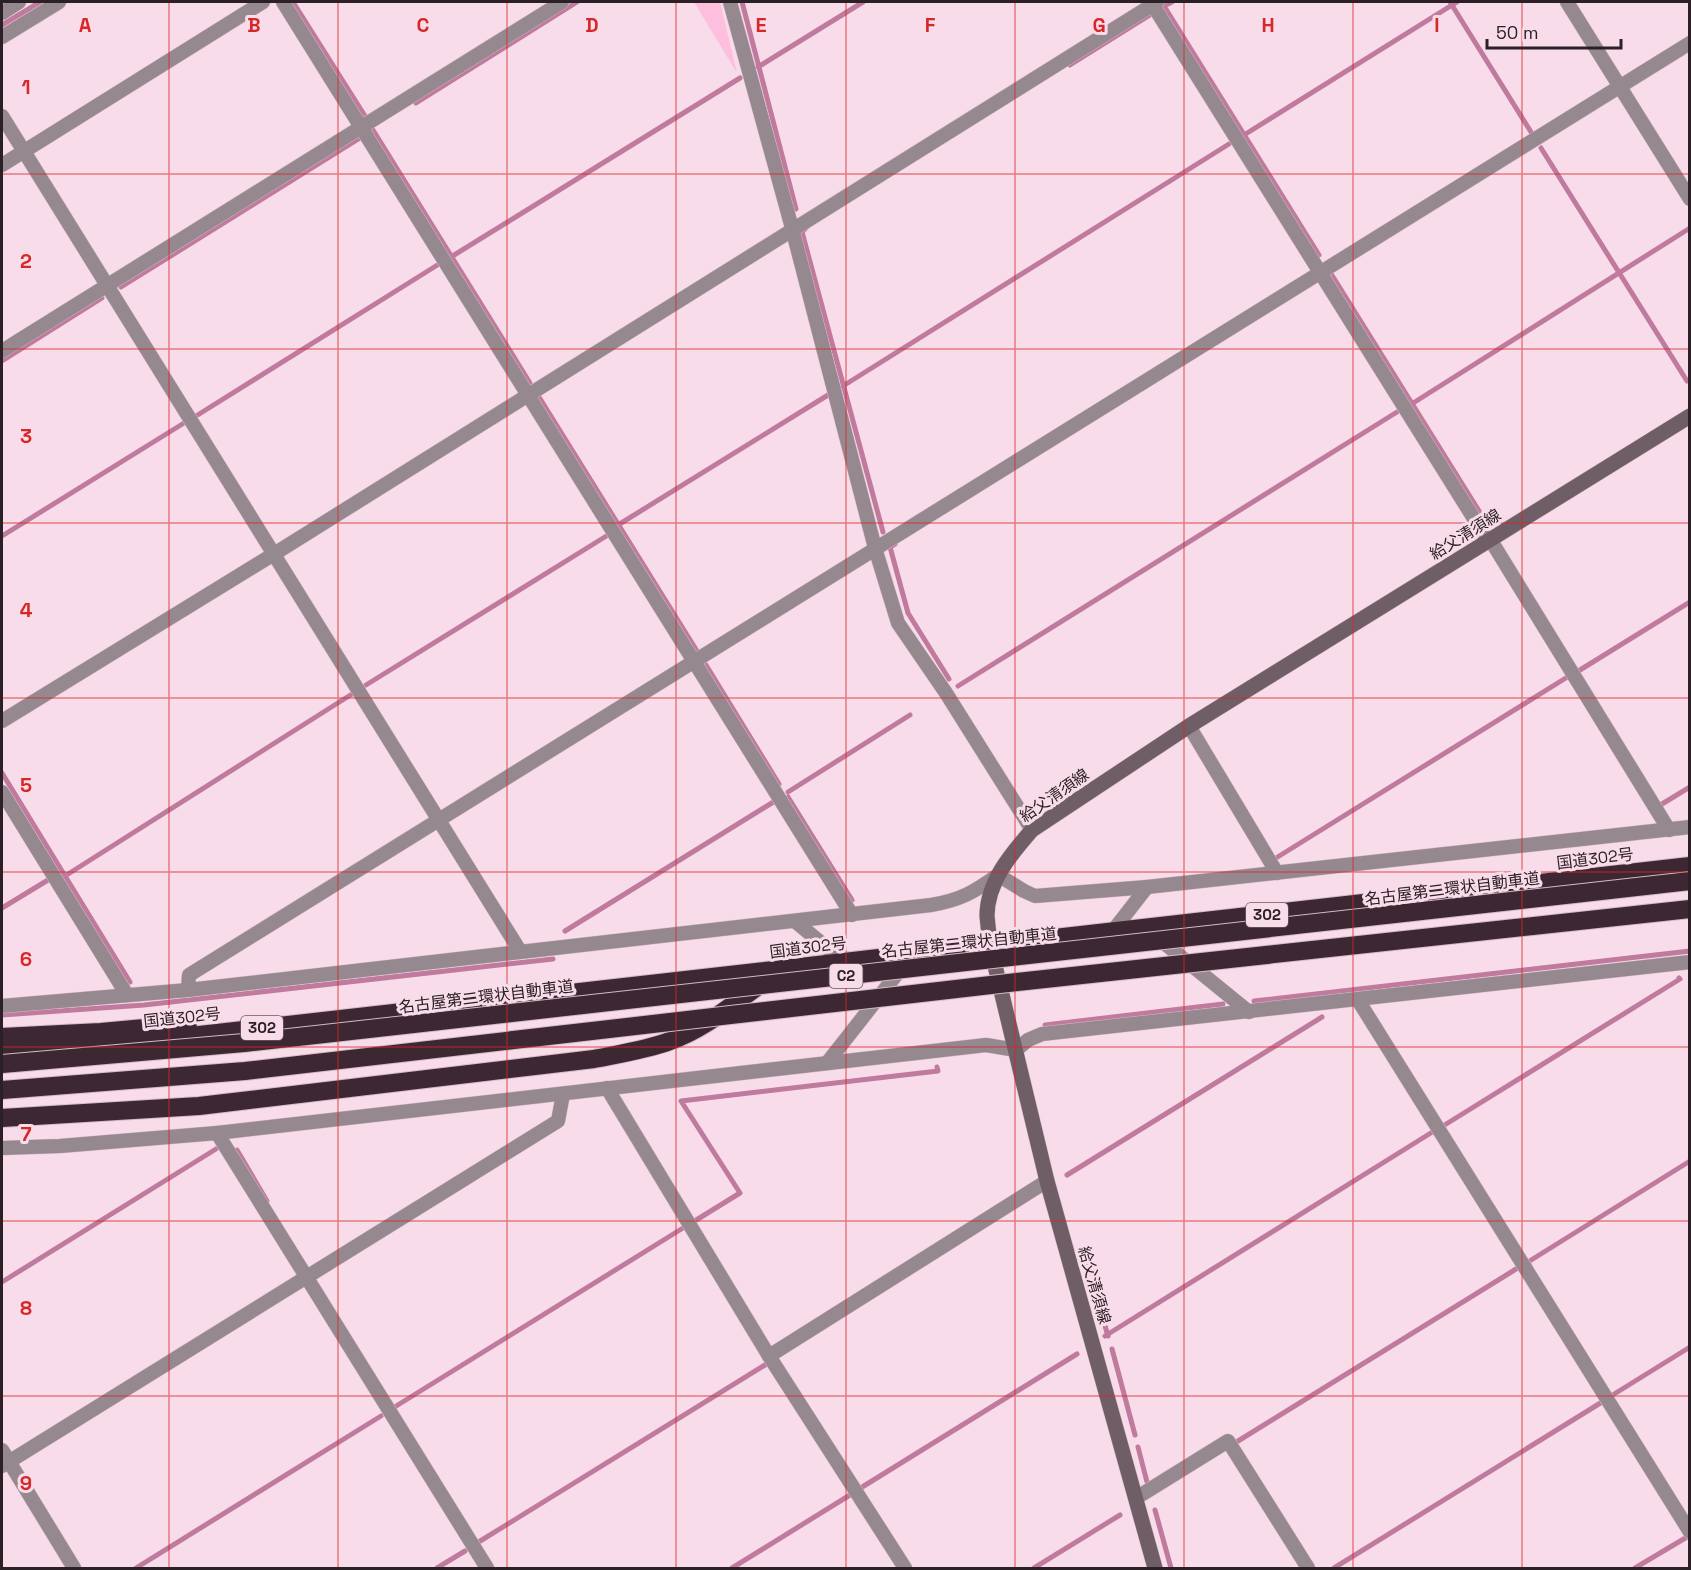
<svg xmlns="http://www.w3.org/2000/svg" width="1691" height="1570" font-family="'Space Grotesk','Noto Sans JP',sans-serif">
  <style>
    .green { fill: #febede }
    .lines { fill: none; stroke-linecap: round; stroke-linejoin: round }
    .stream { stroke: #bf7a9d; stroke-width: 5 }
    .street-casing { stroke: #d4bac7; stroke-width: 15 }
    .secondary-casing { stroke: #d4bac7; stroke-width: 16 }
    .highway-casing { stroke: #d4bac7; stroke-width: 20 }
    .street { stroke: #95898f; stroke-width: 14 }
    .secondary { stroke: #6f5e66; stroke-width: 15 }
    .highway { stroke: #3c2732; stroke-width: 18 }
    .highway-bridge-casing { stroke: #d4bac7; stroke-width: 20; stroke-linecap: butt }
    .highway-bridge { stroke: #3c2732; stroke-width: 18 }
    .grid { fill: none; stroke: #d62828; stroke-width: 1.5; stroke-opacity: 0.55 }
    .labels { text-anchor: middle; stroke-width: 6; stroke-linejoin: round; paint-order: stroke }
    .shield { fill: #f9dcea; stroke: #695860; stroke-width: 1.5 }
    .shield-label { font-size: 15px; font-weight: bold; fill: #2b2025 }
    .street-label { font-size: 16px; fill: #2b2025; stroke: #f9dcea }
    .grid-label { font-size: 20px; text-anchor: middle; font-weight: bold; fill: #d62828; stroke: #f9dcea; stroke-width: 6; stroke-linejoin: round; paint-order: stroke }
  </style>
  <rect width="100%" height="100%" fill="#f9dcea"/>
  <path class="green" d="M694 2H720L737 73Z"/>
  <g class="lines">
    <g class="stream">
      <path d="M293 2 365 116"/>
      <path d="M742 2 796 209"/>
      <path d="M1172 2 1164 6 1319 255"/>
      <path d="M1450 2 1531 132"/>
      <path d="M2 25 40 2"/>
      <path d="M1070 65 1150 15"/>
      <path d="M758 67 863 2"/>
      <path d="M416 103 577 2"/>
      <path d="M373 130 530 383"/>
      <path d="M1244 135 1457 2"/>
      <path d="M1541 148 1687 381"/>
      <path d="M807 227 802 232 883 532"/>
      <path d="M451 257 740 78"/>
      <path d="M1330 272 1484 519"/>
      <path d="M121 287 360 138"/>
      <path d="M2 361 102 298"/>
      <path d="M843 386 1229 144"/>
      <path d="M539 397 697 651"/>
      <path d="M1410 405 1690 228"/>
      <path d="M196 416 439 264"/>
      <path d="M618 525 828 395"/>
      <path d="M2 536 184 423"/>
      <path d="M895 544 890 547 908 613 949 679"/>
      <path d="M706 665 779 784"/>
      <path d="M1580 670 1690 602"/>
      <path d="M366 685 608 535"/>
      <path d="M958 686 1397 412"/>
      <path d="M2 773 130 982"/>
      <path d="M788 792 910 715"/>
      <path d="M788 797 852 900"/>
      <path d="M1662 804 1690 787"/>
      <path d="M1276 858 1569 676"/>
      <path d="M65 876 352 694"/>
      <path d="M2 908 48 880"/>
      <path d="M565 931 775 801"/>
      <path d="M1254 1001 1690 951"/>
      <path d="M2 1015 144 1005 553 959"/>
      <path d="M1045 1025 1223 1004"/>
      <path d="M1443 1126 1680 979 1679 978"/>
      <path d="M237 1150 267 1201"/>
      <path d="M1067 1175 1322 1017"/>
      <path d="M693 1222 740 1193 681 1101 938 1071 937 1067"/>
      <path d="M1084 1251 1090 1273"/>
      <path d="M1530 1266 1528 1262 1690 1161"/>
      <path d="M2 1282 216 1149"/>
      <path d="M1093 1285 1108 1336"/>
      <path d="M1105 1336 1434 1131"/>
      <path d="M1112 1349 1135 1435"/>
      <path d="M1611 1396 1690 1347"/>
      <path d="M393 1408 683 1228"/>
      <path d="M1238 1441 1516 1269"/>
      <path d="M1138 1447 1147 1482"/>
      <path d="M859 1489 1077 1354"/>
      <path d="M1155 1510 1171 1568"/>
      <path d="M477 1543 765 1365"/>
      <path d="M136 1568 381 1416"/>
      <path d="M437 1568 465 1551"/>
      <path d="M732 1568 850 1495"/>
      <path d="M1034 1568 1120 1515"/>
      <path d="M1334 1568 1602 1402"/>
      <path d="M1635 1568 1687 1537"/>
    </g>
    <defs>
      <g id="street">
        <path d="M283 2 852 915"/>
        <path d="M730 2 792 228 875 548 898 623 946 693 1032 830"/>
        <path d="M1151 2 1488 541"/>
        <path d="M1567 2 1690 199"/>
        <path d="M2 13 19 2"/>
        <path d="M2 37 59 2"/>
        <path d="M2 116 520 951"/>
        <path d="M2 165 263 2"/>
        <path d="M2 351 562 2"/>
        <path d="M1490 539 1669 830"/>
        <path d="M2 721 274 554 1157 2"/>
        <path d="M1189 726 1277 873"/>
        <path d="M2 792 127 995"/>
        <path d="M796 922 844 962"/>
        <path d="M1112 932 1147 887"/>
        <path d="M1158 938 1249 1012"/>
        <path d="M188 990 189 975 1690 43"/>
        <path d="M1358 1000 1690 1532"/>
        <path d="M2 1006 188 990 931 905C961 900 974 892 998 875L1024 891 1035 896 1147 887 1690 827"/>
        <path d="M827 1063 904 965"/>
        <path d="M607 1088 769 1356 905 1568"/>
        <path d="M217 1133 487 1568"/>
        <path d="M2 1148 60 1146 217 1133 986 1045 1016 1050 1028 1040 1042 1034 1690 962"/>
        <path d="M769 1356 1047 1181"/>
        <path d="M2 1450 74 1568"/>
        <path d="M2 1466 558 1121 563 1094"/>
        <path d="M1136 1498 1228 1441 1308 1568"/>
      </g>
      <path id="secondary" d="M1155 1568 1047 1181 990 945C989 935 988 926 987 916 987 882 1011 854 1032 830L1189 726 1690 416"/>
      <g id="highway">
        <path d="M2 1037 101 1032 188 1024"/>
        <path d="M2 1051 102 1046 1690 866"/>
        <path d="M2 1118 199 1106 594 1059C619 1054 646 1050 670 1041 705 1029 734 1003 764 982"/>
      </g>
    </defs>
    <use href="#street" class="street-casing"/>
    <use href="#secondary" class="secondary-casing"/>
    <use href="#highway" class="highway-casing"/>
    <use href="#street" class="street"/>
    <use href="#secondary" class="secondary"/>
    <use href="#highway" class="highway"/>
    <defs>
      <g id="highway-bridge">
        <path d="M2 1064 244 1043 1690 881"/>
        <path d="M2 1090 245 1071 1017 982 1690 909"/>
      </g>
    </defs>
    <use href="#highway-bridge" class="highway-bridge-casing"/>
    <use href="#highway-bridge" class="highway-bridge"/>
  </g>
  <path class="grid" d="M169 2V1568M338 2V1568M507 2V1568M676 2V1568M846 2V1568M1015 2V1568M1184 2V1568M1353 2V1568M1522 2V1568M2 174H1690M2 349H1690M2 523H1690M2 698H1690M2 872H1690M2 1047H1690M2 1221H1690M2 1396H1690"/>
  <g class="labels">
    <g class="shield">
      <rect x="1246" y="903" width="42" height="24" rx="4.5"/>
      <rect x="829.5" y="964" width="33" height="24" rx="4.5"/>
      <rect x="241" y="1016" width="42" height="24" rx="4.5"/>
    </g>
    <g class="shield-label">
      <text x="1267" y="920">302</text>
      <text x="846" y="981">C2</text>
      <text x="262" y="1033">302</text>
    </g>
    <g class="street-label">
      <text transform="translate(1465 534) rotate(-32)" y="6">給父清須線</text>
      <text transform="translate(1054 795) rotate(-35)" y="6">給父清須線</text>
      <text transform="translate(1595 858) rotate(-7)" y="6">国道302号</text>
      <text transform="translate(1452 888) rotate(-7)" y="6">名古屋第二環状自動車道</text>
      <text transform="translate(969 942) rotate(-6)" y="6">名古屋第二環状自動車道</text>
      <text transform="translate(808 947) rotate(-7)" y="6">国道302号</text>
      <text transform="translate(486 996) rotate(-7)" y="6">名古屋第二環状自動車道</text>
      <text transform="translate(182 1017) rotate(-6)" y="6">国道302号</text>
      <text transform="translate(1095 1285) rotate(74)" y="6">給父清須線</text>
    </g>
  </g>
  <g class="grid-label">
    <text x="85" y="32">A</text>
    <text x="254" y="32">B</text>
    <text x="423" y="32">C</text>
    <text x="592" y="32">D</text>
    <text x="761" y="32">E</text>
    <text x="930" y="32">F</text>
    <text x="1099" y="32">G</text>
    <text x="1268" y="32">H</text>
    <text x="1437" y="32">I</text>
    <text x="26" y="94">1</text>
    <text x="26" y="268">2</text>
    <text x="26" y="443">3</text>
    <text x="26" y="617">4</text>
    <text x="26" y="792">5</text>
    <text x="26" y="966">6</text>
    <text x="26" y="1141">7</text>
    <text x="26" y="1315">8</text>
    <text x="26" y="1490">9</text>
  </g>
  <rect width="1691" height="1570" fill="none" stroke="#2b2025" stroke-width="6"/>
  <path d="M1487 39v9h134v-9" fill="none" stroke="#2b2025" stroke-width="3"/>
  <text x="1496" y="39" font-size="18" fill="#2b2025" stroke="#f9dcea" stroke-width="4.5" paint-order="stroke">50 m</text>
</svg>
